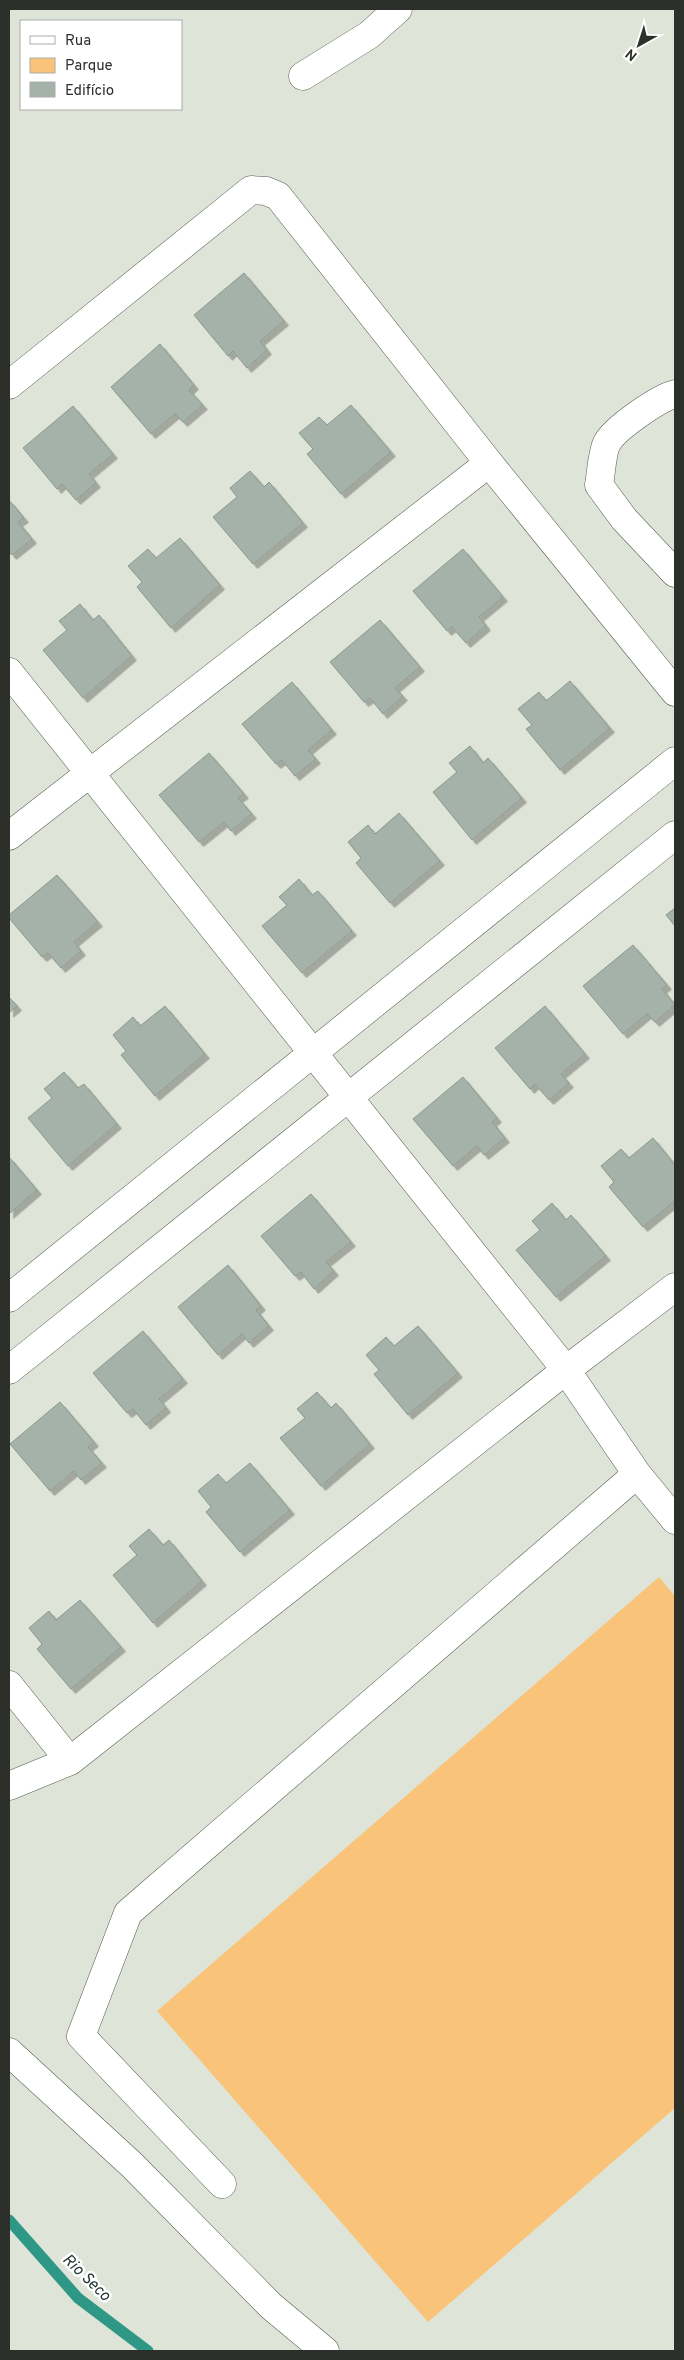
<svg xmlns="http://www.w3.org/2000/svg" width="684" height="2360" font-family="Overpass,sans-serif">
<defs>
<filter id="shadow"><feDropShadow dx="4.5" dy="4.5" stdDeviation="0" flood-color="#0004"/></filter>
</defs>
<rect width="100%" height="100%" fill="#dee4d7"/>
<path fill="#f9c479" d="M 659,1577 L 675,1596 L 675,2108 L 428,2322 L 157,2011 Z"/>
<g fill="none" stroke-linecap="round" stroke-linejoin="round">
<path stroke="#2e9786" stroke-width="11" d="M 9,2220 L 78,2298 L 148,2351"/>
</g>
<path fill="#a5b2a9" stroke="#8c988f" filter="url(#shadow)" d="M 244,273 L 284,321 L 260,341 L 267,350 L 247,368 L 233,351 L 228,356 L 194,315 Z
M 160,344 L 194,385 L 189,390 L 203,405 L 183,422 L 175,414 L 151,434 L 111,387 Z
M 351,405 L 391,452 L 341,494 L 307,454 L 313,449 L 299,433 L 319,417 L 327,425 Z
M 73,406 L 113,454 L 89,474 L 96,483 L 76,500 L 62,484 L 57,489 L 23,448 Z
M 250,471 L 264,487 L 269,482 L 303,523 L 253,564 L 213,517 L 237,497 L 230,488 Z
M 9,500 L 24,518 L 18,522 L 32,539 L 12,555 L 9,552 Z
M 180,538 L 220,585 L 171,628 L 137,587 L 142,582 L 128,566 L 148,549 L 156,558 Z
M 463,549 L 503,597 L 479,617 L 486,626 L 466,643 L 452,627 L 447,631 L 413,591 Z
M 80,604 L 93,620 L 99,615 L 132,656 L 83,698 L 43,650 L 67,630 L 59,621 Z
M 380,620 L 420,667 L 395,688 L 403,696 L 383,714 L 370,698 L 364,702 L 330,662 Z
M 570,681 L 610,728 L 560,770 L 526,729 L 532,725 L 518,709 L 539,692 L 546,701 Z
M 292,682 L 332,730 L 308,750 L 316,759 L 295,776 L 282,760 L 276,764 L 242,724 Z
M 470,746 L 483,763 L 488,758 L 522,798 L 472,840 L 433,792 L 457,772 L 449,763 Z
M 209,753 L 244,794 L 238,798 L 252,814 L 231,831 L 224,822 L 199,842 L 159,795 Z
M 399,813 L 440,861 L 390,903 L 356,863 L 361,858 L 348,842 L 368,825 L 375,834 Z
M 57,875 L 98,922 L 74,942 L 81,951 L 61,968 L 48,953 L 42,957 L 9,918 L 9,915 Z
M 299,879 L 312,895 L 318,891 L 352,931 L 302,973 L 262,926 L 287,905 L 279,897 Z
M 675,908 L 675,926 L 666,915 Z
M 633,945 L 667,985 L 662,989 L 675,1005 L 655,1022 L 647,1014 L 623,1034 L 583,986 Z
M 9,997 L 17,1006 L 9,1013 Z
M 165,1006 L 205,1054 L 155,1096 L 121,1055 L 126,1051 L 113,1035 L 133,1017 L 140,1026 Z
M 545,1006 L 585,1054 L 561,1074 L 569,1083 L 549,1100 L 535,1084 L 530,1089 L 495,1048 Z
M 64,1072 L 78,1088 L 84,1084 L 117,1124 L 68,1166 L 28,1118 L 52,1098 L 44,1089 Z
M 463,1077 L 497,1118 L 492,1122 L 505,1138 L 484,1155 L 477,1146 L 453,1166 L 413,1119 Z
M 653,1138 L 675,1165 L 675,1201 L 643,1227 L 609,1187 L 614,1182 L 601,1166 L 621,1149 L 629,1158 Z
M 9,1157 L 37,1190 L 9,1214 Z
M 311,1194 L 351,1242 L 326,1262 L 334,1271 L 314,1289 L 301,1272 L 295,1276 L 261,1236 Z
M 552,1203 L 566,1220 L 571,1215 L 606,1256 L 556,1297 L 516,1250 L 540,1230 L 532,1221 Z
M 228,1265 L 261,1306 L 256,1310 L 269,1326 L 249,1343 L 242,1334 L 218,1355 L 178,1307 Z
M 418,1326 L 458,1373 L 408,1415 L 374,1374 L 379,1370 L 366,1355 L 386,1337 L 394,1346 Z
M 143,1331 L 183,1379 L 159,1399 L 166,1408 L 146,1425 L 133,1409 L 127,1413 L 93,1373 Z
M 317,1392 L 331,1408 L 336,1403 L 370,1444 L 321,1486 L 280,1438 L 305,1418 L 297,1409 Z
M 60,1402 L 94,1442 L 88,1447 L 102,1463 L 81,1480 L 74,1471 L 50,1491 L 10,1444 Z
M 250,1463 L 290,1510 L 240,1552 L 206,1512 L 211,1507 L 198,1491 L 218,1474 L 226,1483 Z
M 149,1529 L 163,1545 L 169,1540 L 202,1581 L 153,1623 L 113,1575 L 137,1555 L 129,1546 Z
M 80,1600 L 121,1647 L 71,1689 L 37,1649 L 42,1644 L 29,1628 L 49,1611 L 56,1620 Z"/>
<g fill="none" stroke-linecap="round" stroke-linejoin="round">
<g stroke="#565b4f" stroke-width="29">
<path id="minor" d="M 303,76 L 369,35 L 398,9
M 9,385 L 251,190 L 266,191 L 278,196 L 489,463 L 675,692
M 675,394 C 659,398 615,428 607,443 C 602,452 601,475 599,485 L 624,519 L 675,573
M 9,672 L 566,1370 L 637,1474 L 675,1520
M 9,836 L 489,463
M 9,1298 L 675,761
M 9,1370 L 675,835
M 9,1685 L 70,1761
M 9,1786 L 70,1761 L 566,1370 L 675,1287
M 9,2052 L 132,2165 L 271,2306 L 325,2351
M 222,2184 L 81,2036 L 128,1913 L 637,1474"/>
</g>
<use href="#minor" stroke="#fff" stroke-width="28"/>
</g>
<g text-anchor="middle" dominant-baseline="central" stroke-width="5" stroke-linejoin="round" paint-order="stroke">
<g font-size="16" font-style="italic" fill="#1b322d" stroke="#fff">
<text transform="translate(86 2278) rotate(44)">Rio Seco</text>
</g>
</g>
<rect width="684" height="2360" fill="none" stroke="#2c2f2a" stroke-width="20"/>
<rect x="20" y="20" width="162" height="90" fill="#ffffff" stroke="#abacaa"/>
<rect x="30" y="36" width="25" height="8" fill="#ffffff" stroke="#abacaa"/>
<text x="65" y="45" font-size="15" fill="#2c2f2a">Rua</text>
<rect x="30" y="58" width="25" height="15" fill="#f9c479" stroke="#abacaa"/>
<text x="65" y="70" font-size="15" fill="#2c2f2a">Parque</text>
<rect x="30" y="82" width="25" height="15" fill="#a5b2a9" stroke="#abacaa"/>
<text x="65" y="95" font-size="15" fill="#2c2f2a">Edifício</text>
<g transform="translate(639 45) rotate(219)" stroke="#ffffff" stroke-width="4" paint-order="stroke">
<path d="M0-4L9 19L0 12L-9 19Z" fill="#2c2f2a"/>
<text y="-8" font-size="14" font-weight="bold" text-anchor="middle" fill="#2c2f2a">N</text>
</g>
</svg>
